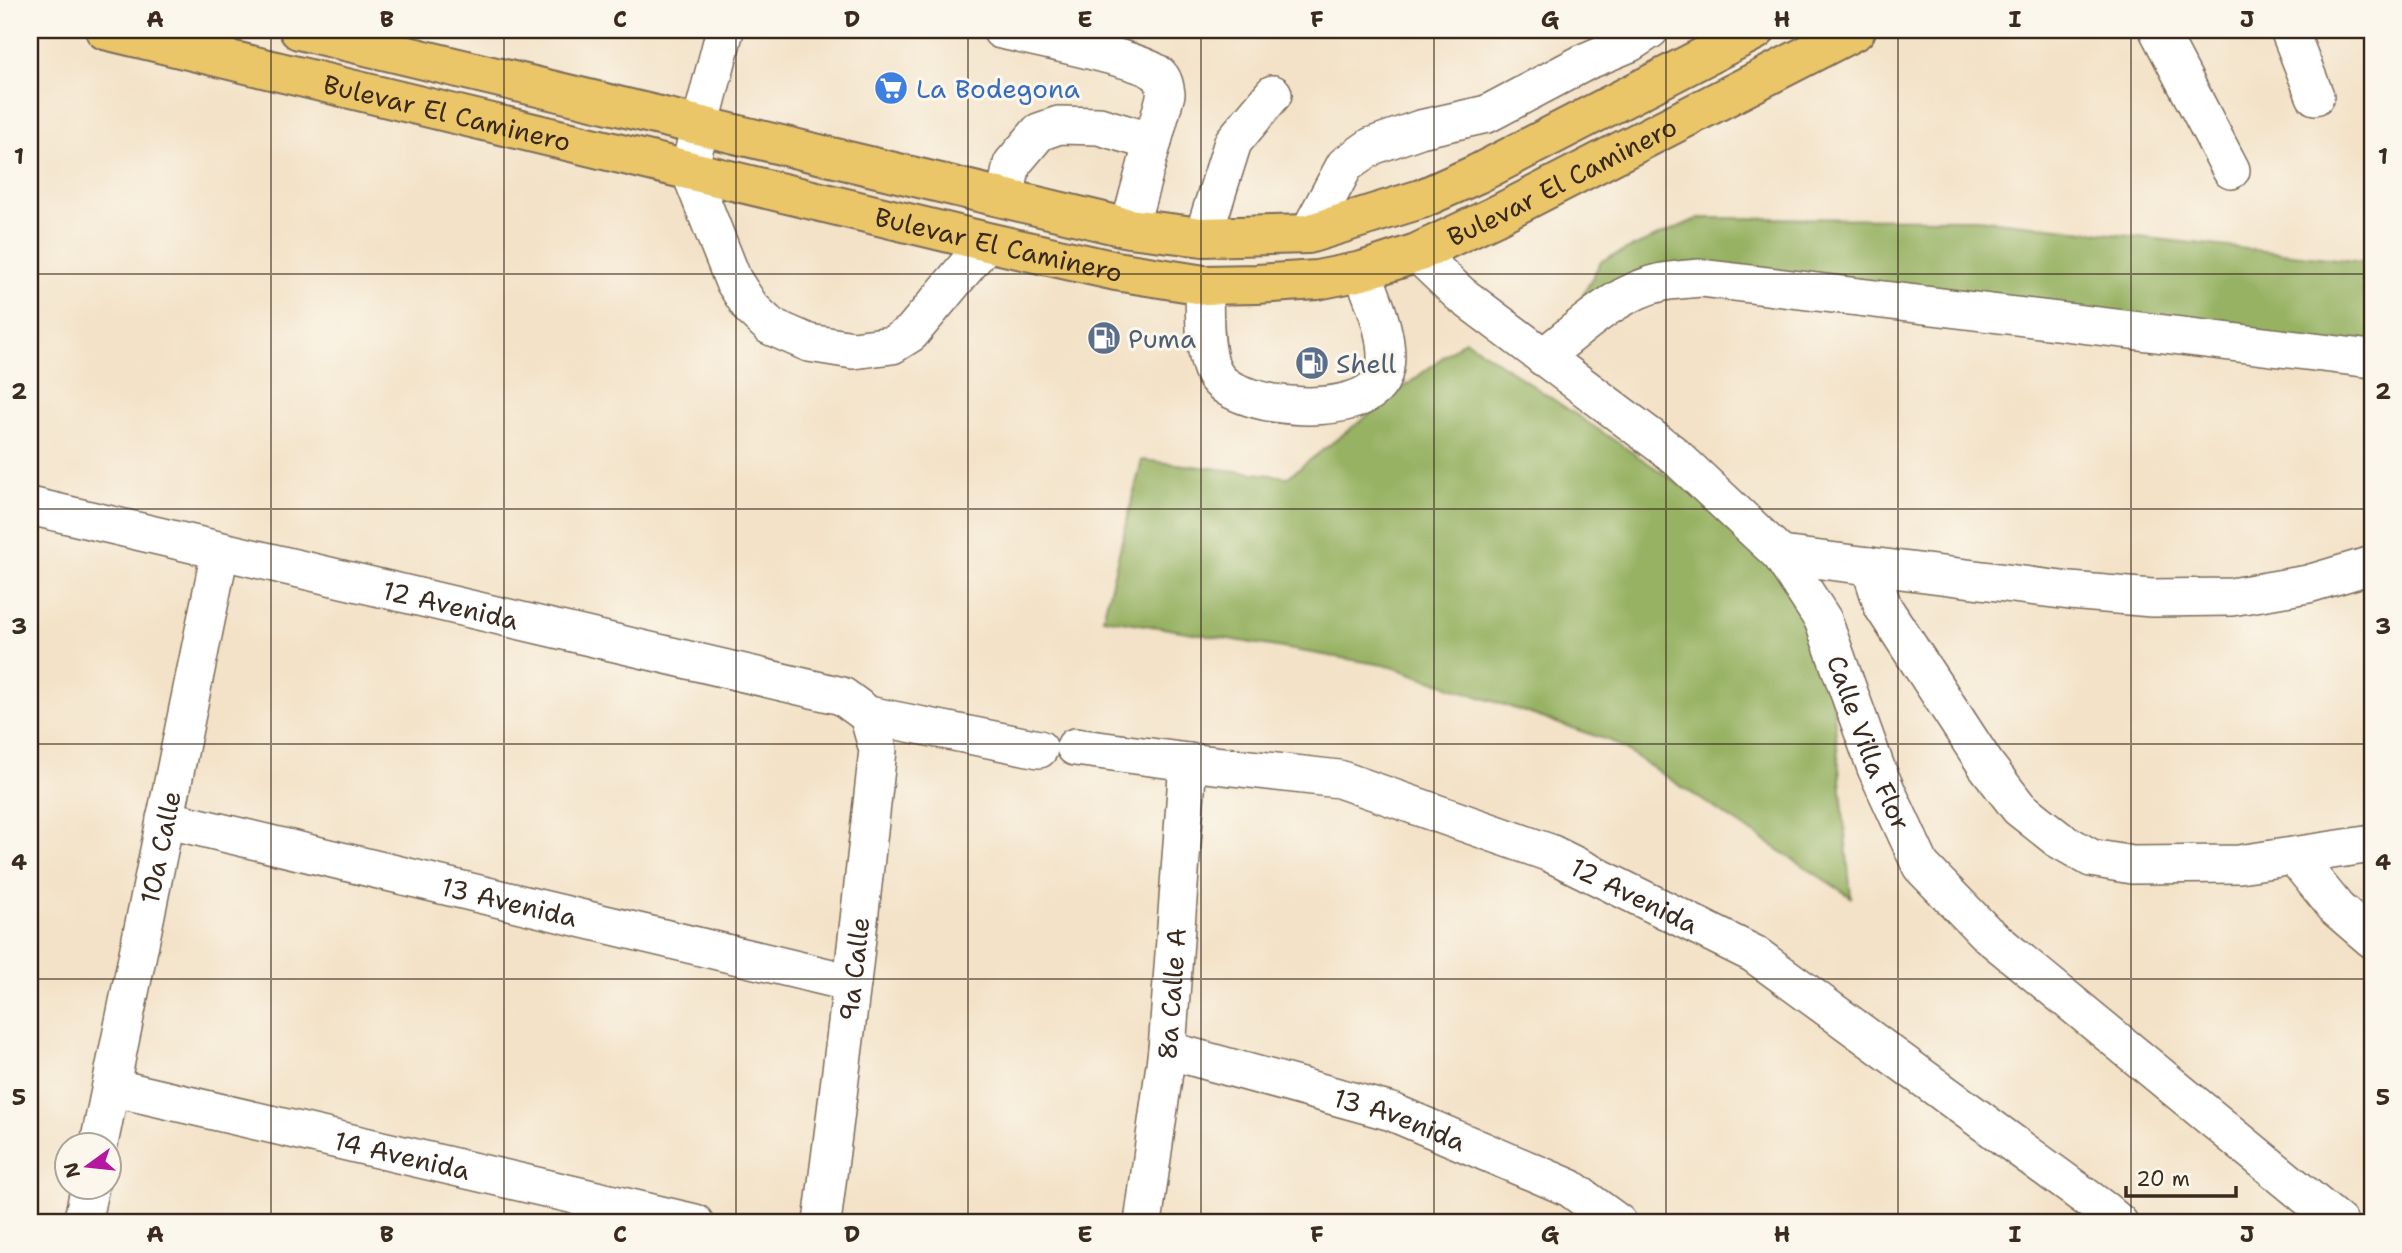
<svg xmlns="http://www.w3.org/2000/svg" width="2402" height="1253" font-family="'Shantell Sans',sans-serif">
<rect width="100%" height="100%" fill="#fbf7ec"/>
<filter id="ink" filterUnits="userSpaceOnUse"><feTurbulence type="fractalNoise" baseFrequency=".0143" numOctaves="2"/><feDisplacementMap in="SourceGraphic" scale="14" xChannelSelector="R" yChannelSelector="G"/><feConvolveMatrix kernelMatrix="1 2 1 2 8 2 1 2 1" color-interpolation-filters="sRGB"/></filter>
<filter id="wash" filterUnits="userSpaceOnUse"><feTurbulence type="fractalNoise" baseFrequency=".00686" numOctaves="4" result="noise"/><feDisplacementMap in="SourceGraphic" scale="28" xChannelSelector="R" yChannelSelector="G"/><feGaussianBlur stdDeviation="1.57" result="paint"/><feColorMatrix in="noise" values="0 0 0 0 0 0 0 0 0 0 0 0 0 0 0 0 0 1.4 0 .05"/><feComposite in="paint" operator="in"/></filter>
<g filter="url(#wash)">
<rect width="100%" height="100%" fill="#f3e2c7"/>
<path fill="#97b264" stroke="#696e41" stroke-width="2" d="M 1699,218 L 1978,219 L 2372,263 L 2372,354 L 1665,290 L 1571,318 L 1601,261 Z
M 1465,340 L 1697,496 L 1790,584 L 1832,692 L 1851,897 L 1613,742 L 1389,666 L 1103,618 L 1142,460 L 1288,477 Z"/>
</g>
<g filter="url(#ink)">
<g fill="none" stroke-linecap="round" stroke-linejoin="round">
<g stroke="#7b6a59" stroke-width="40">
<g id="minor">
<path d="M 725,30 L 689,169 L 733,280 L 751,308 L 770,326 L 809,343 L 853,350 L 892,345 L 911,333 L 987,242"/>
<path d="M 1001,30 C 1028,36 1144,60 1158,74 C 1164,79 1165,87 1166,94 L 1129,228"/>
<path d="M 2158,30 L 2231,170"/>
<path d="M 2289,30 L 2315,96"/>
<path d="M 1005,198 L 1012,164 L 1039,132 L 1059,125 L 1099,126 L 1153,142"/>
<path d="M 1308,234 L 1345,165 L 1372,146 L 1420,129 L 1487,114 L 1587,61 L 1630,43 L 1650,30"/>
<path d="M 1203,237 L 1233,142 L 1273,94"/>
<path id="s1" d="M 1417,253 L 1460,294 L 1673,454 L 1781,555 L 1823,620 L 1876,768 L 1921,866 L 1985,932 L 2339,1223"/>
<path d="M 1204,285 C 1205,310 1202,359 1217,378 C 1241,410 1363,420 1382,378 C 1395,348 1373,299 1362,271"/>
<path d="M 1543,357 C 1579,329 1617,291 1663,282 C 1675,280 1688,279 1701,278 L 2372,359"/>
<path id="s2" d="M 30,506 L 842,696 L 868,715 L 1039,749"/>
<path d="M 1781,555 L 2070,591 L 2152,598 L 2231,597 L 2308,584 L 2372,565"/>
<path d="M 1870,566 L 1883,607 L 1986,765 L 2019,808 L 2058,839 L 2091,858 L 2132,865 L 2239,864 L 2372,844"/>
<path id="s3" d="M 1075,747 L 1188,762 L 1339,779 L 1550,853 L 1754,954 L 2105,1211 L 2119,1223"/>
<path id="s4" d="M 165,819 L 852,983"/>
<path d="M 2294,856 L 2337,909 L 2372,939"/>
<path id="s5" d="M 1167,1050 L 1392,1112 L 1570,1188 L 1618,1223"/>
<path id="s6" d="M 111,1087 L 695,1223"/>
<path id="s7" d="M 99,1144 L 220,552"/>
<path d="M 82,1223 L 90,1186"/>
<path id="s8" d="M 822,1223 L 852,983 L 878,750 L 868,715"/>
<path id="s9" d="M 1143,1223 L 1167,1050 L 1188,762"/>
</g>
</g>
<g stroke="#7b6a59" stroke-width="42">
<g id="major">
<path id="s10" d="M 105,30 L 987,242 L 1116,271 L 1204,285 L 1257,284 L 1317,280 L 1362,271 L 1417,253 L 1495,216 L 1856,30"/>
<path d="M 299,30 L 1129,228 L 1203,237 L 1308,234 L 1421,199 L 1477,174 L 1756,30"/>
</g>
</g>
<use href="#minor" stroke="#fff" stroke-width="37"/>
<use href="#major" stroke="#eac669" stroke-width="38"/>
</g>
</g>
<path fill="none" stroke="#3b2a1e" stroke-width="2" stroke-opacity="0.55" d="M 271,30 L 271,1223M 504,30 L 504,1223M 736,30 L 736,1223M 968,30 L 968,1223M 1201,30 L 1201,1223M 1434,30 L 1434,1223M 1666,30 L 1666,1223M 1898,30 L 1898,1223M 2131,30 L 2131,1223M 30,274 L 2372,274M 30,509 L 2372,509M 30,744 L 2372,744M 30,979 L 2372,979"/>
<defs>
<g id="supermarket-disc" transform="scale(1.75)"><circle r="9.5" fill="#3f7fe0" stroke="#fbf7ec"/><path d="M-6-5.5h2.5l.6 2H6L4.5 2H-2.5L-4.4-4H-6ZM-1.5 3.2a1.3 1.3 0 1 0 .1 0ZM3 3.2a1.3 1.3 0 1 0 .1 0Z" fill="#fff"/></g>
<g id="fuel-disc" transform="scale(1.75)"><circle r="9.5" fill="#5c6f8a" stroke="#fbf7ec"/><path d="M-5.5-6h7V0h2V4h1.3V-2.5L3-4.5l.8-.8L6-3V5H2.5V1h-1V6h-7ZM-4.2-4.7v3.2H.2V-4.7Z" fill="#fff"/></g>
</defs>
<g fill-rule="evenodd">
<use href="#supermarket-disc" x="891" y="88"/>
<use href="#fuel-disc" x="1104" y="338"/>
<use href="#fuel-disc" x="1312" y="363"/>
</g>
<g text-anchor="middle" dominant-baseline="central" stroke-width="6" stroke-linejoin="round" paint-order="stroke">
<g font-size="26" fill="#366cbe" stroke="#fbf7ec" text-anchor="start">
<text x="916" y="88">La Bodegona</text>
</g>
<g font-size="26" fill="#3b2a1e" stroke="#fbf7ec">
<text stroke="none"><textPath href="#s10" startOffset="352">Bulevar El Caminero</textPath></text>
<text stroke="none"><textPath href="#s10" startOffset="1507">Bulevar El Caminero</textPath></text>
<text stroke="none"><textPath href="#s10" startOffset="919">Bulevar El Caminero</textPath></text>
<text stroke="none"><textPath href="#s2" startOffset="432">12 Avenida</textPath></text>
<text stroke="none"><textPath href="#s1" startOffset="682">Calle Villa Flor</textPath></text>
<text stroke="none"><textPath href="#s7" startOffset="303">10a Calle</textPath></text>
<text stroke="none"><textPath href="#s3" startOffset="584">12 Avenida</textPath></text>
<text stroke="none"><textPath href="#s4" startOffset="354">13 Avenida</textPath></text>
<text stroke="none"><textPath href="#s8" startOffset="256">9a Calle</textPath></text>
<text stroke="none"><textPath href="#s9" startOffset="231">8a Calle A</textPath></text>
<text stroke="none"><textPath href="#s5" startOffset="243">13 Avenida</textPath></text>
<text stroke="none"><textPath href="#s6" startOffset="299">14 Avenida</textPath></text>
</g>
<g font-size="26" fill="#4e5e75" stroke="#fbf7ec" text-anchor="start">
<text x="1128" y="338">Puma</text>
<text x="1336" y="363">Shell</text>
</g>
</g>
<rect width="2402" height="1253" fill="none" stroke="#fbf7ec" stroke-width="77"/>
<g transform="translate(88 1166) rotate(255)"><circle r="33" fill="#fbf7ec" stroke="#aea59a" stroke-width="2"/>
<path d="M0-5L12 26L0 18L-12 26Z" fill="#b5179e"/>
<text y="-10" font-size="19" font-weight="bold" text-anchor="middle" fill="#3b2a1e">N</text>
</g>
<path d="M2126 1186v10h110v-10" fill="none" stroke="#3b2a1e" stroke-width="3.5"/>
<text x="2136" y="1186" font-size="21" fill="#3b2a1e" stroke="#fbf7ec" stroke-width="5" paint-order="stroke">20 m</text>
<rect x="38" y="38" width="2326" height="1176" fill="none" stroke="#3b2a1e" stroke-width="2.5"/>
<g font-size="23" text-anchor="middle" font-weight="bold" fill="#3b2a1e">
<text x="155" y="27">A</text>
<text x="387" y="27">B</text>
<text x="620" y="27">C</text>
<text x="852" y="27">D</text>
<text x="1085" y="27">E</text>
<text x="1317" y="27">F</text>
<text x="1550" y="27">G</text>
<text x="1782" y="27">H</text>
<text x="2015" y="27">I</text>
<text x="2247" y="27">J</text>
<text x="19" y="164">1</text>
<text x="2383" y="164">1</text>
<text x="19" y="399">2</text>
<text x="2383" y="399">2</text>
<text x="19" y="634">3</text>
<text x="2383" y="634">3</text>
<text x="19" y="870">4</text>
<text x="2383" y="870">4</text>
<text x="19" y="1105">5</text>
<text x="2383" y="1105">5</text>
<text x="155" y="1242">A</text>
<text x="387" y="1242">B</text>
<text x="620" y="1242">C</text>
<text x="852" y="1242">D</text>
<text x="1085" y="1242">E</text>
<text x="1317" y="1242">F</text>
<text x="1550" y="1242">G</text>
<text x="1782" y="1242">H</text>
<text x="2015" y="1242">I</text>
<text x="2247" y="1242">J</text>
</g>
</svg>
